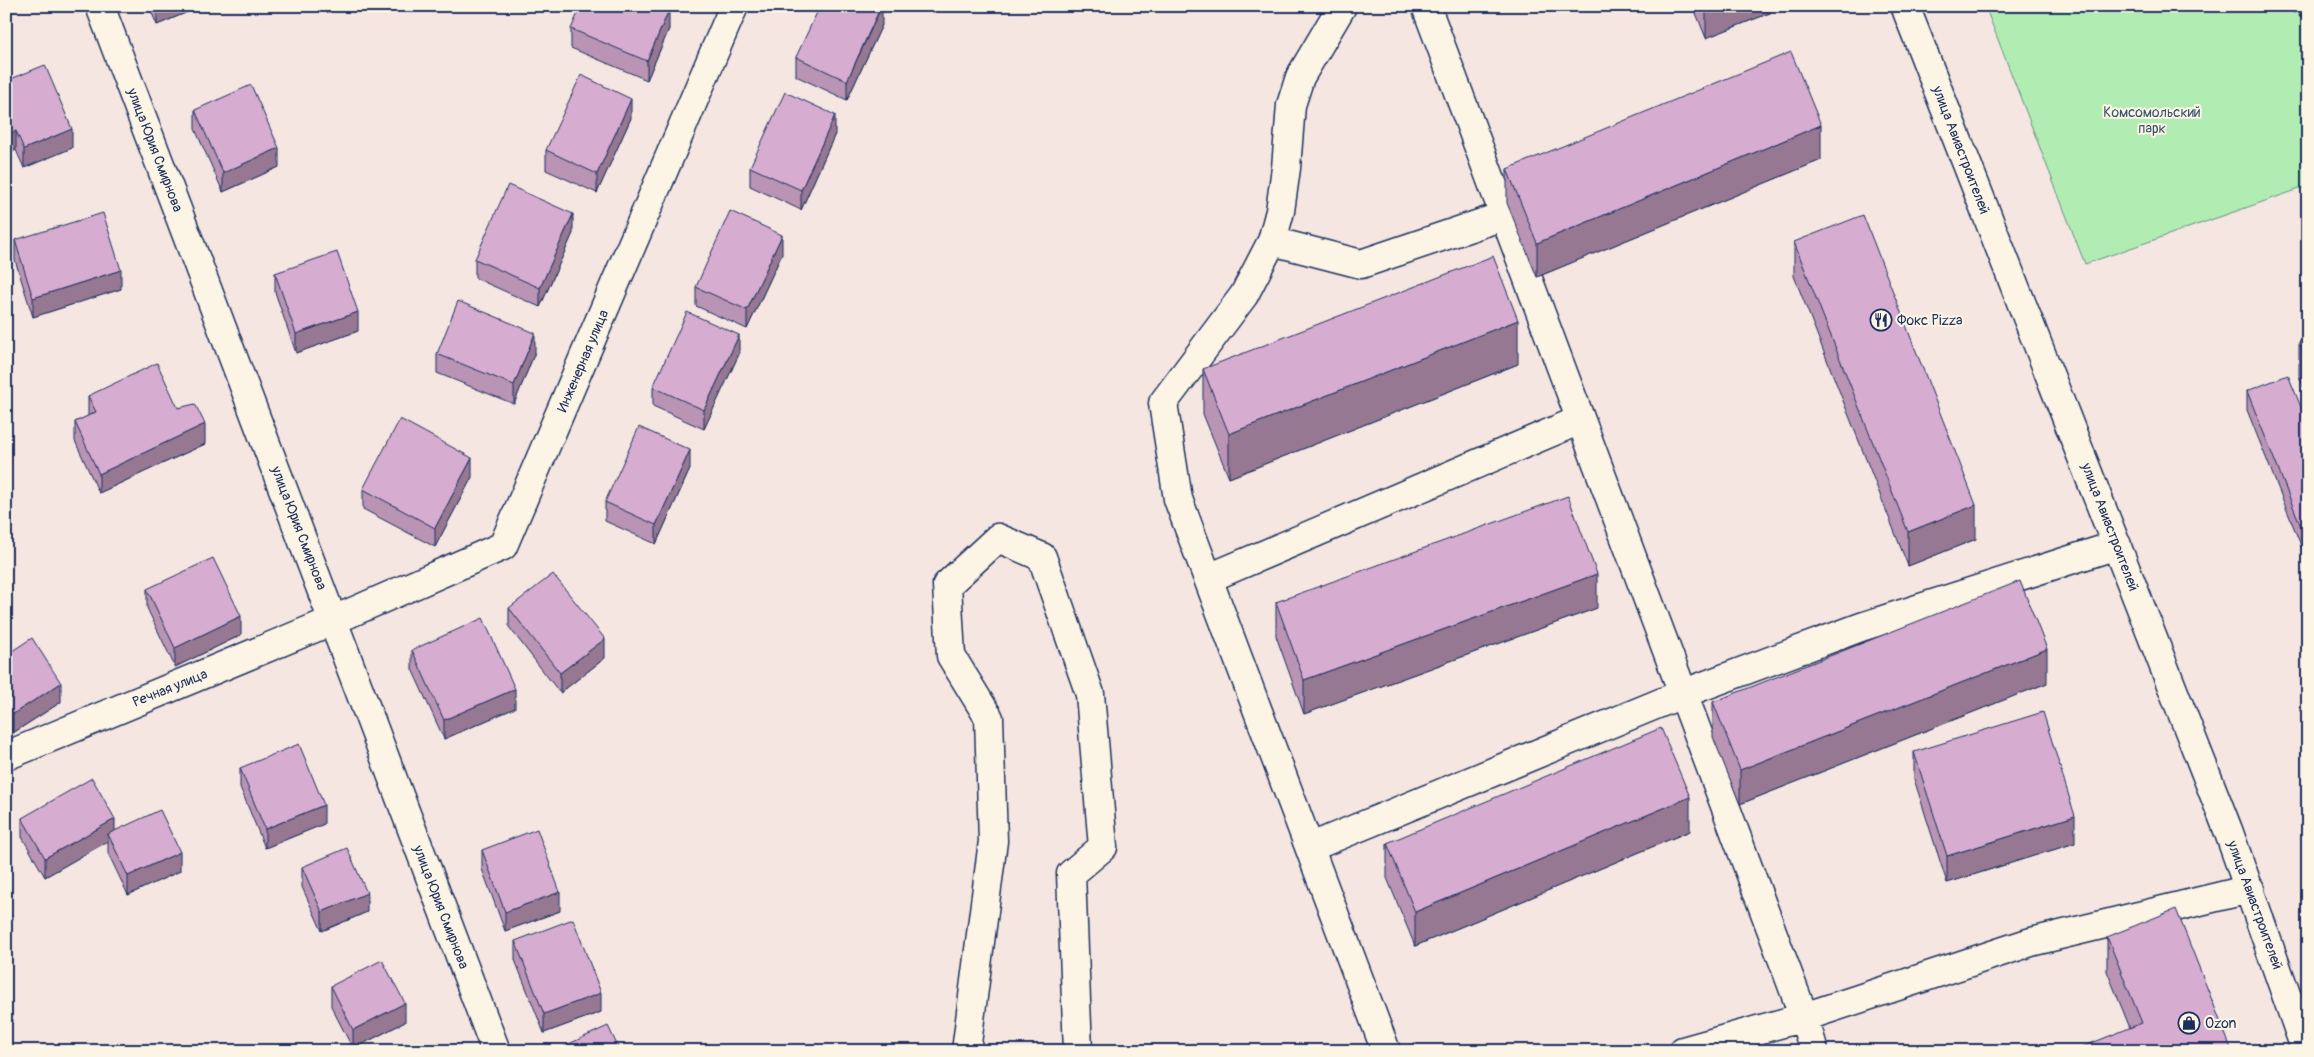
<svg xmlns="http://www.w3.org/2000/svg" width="2314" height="1057" font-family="Pangolin,sans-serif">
<rect width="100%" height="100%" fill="#f5e6e1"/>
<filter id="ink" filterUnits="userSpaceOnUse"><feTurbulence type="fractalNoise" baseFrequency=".02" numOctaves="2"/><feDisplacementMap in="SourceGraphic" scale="10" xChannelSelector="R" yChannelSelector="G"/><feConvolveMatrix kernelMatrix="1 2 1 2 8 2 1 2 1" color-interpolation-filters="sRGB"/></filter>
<g filter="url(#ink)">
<path fill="#b1edb3" stroke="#668e88" d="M 1985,6 L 2308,6 L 2308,186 L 2085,264 Z"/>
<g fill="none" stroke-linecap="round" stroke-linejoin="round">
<g stroke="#1b2f5e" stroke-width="31">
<path id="minor" d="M 100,6 L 496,1051
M 1342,6 L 1300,77 L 1291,105 L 1286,168 L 1280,211 L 1272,241 L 1244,295 L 1163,403 L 1178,499 L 1386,1051
M 1426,6 L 1804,1017 L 1814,1051
M 1905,6 L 2228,830 L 2306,1051
M 1272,241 L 1361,264 L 1503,216
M 1209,578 L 1580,420
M 6,756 L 334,620 L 503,546 L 734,6
M 1311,847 L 1682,694 L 1861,627 L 2117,545
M 966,1051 L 993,841 L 989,718 L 951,656 L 947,585 L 998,538 L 1042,557 L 1090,694 L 1103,847 L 1071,874 L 1078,1051
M 1683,1051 L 1804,1017 L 2031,942 L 2250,889"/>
</g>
<path stroke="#1b2f5e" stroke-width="3" stroke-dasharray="5 4" stroke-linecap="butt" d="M 2283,6 L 2308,19"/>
<use href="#minor" stroke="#fcf5e5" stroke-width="28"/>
</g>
<path fill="#b994b4" stroke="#1b2f5e" d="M 149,6 L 202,6 L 157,25 Z
M 1693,6 L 1770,6 L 1770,13 L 1706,38 Z
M 882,25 L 847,100 L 796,76 L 796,57 Z
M 571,29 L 669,29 L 647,80 L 571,48 Z
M 6,81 L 72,148 L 24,168 L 16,150 L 6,154 Z
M 195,110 L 279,167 L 223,192 L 195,129 Z
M 631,118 L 597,193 L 546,170 L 546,150 Z
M 835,134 L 801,210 L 750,186 L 750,167 Z
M 1821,160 L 1537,277 L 1507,203 L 1507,169 Z
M 573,233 L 540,307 L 475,278 L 475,259 Z
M 15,240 L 121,289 L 33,317 L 15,260 Z
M 1794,242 L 1976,539 L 1908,566 L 1794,276 Z
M 782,254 L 747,329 L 696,306 L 696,287 Z
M 275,273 L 358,331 L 296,353 L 275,292 Z
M 2308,339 L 2308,399 L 2299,376 L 2299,342 Z
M 535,352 L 514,404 L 437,373 L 437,354 Z
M 739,354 L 704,429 L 653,406 L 653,387 Z
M 1518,364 L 1229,478 L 1203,414 L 1203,369 Z
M 2247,391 L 2308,424 L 2304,553 L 2247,410 Z
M 88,396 L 178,408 L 205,444 L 99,493 L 75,441 L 75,422 L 88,416 Z
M 690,469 L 656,544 L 605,521 L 605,502 Z
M 472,477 L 435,547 L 363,509 L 363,489 Z
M 147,589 L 241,635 L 175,667 L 147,608 Z
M 1276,602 L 1597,608 L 1304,714 L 1276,636 Z
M 509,608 L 605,658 L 560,693 L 509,627 Z
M 412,650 L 515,708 L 444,739 L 412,669 Z
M 6,655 L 61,702 L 13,733 L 6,723 Z
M 2047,683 L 1740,804 L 1713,737 L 1713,702 Z
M 1914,752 L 2075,843 L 1947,883 L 1914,779 Z
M 240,768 L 324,824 L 265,848 L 240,787 Z
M 22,818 L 115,831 L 180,871 L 128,895 L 108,853 L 108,841 L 45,877 L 22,837 Z
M 1690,831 L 1415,946 L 1387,878 L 1387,843 Z
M 482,850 L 560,911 L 505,931 L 482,869 Z
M 302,867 L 367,912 L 322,931 L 302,887 Z
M 2107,937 L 2232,1051 L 2130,1028 L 2107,971 Z
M 515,941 L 601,1012 L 544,1033 L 515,960 Z
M 331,986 L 405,1022 L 353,1049 L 331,1006 Z"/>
<path fill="#967892" stroke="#1b2f5e" d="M 157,6 L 202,6 L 157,25 Z
M 882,6 L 882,25 L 847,100 L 847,81 Z
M 1706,6 L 1770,6 L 1770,13 L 1706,38 Z
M 669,10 L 669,29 L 647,80 L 647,61 Z
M 631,99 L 631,118 L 597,193 L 597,174 Z
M 835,115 L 835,134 L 801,210 L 801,190 Z
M 1821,125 L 1821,160 L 1537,277 L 1537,243 Z
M 72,129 L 72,148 L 24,168 L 24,149 Z
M 16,131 L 16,150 L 6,154 L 6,135 Z
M 279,148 L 279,167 L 223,192 L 223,173 Z
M 573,214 L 573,233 L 540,307 L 540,288 Z
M 782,235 L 782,254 L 747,329 L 747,310 Z
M 121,270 L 121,289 L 33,317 L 33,298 Z
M 358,312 L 358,331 L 296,353 L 296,334 Z
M 1518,320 L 1518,364 L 1229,478 L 1229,434 Z
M 535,333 L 535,352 L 514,404 L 514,385 Z
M 739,335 L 739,354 L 704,429 L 704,410 Z
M 205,424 L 205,444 L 99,493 L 99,474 Z
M 690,450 L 690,469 L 656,544 L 656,525 Z
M 472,458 L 472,477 L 435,547 L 435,528 Z
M 1976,505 L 1976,539 L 1908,566 L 1908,532 Z
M 2308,533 L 2308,552 L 2304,553 L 2304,534 Z
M 1597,574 L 1597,608 L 1304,714 L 1304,680 Z
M 241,616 L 241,635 L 175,667 L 175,648 Z
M 605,639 L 605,658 L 560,693 L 560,673 Z
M 2047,649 L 2047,683 L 1740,804 L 1740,770 Z
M 61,683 L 61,702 L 13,733 L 13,714 Z
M 515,689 L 515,708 L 444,739 L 444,720 Z
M 1690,797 L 1690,831 L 1415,946 L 1415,912 Z
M 324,805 L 324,824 L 265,848 L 265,829 Z
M 2075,816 L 2075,843 L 1947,883 L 1947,856 Z
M 115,819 L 115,838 L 108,834 L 108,841 L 45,877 L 45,858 Z
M 180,852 L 180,871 L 128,895 L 128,876 Z
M 560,892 L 560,911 L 505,931 L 505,912 Z
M 367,893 L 367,912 L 322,931 L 322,912 Z
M 601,993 L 601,1012 L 544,1033 L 544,1014 Z
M 405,1003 L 405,1022 L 353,1049 L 353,1030 Z"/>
<path fill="#d7acd1" stroke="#1b2f5e" d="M 581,6 L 661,6 L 669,10 L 647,61 L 571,29 Z
M 820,6 L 881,6 L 847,81 L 796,57 Z
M 1791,52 L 1821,125 L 1537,243 L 1507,169 Z
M 45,65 L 72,129 L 24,149 L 16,131 L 6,135 L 6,81 Z
M 581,75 L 631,99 L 597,174 L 546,150 Z
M 251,85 L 279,148 L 223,173 L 195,110 Z
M 785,92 L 835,115 L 801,190 L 750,167 Z
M 508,185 L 573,214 L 540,288 L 475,259 Z
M 730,211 L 782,235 L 747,310 L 696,287 Z
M 103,213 L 121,270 L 33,298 L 15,240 Z
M 1863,215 L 1976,505 L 1908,532 L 1794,242 Z
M 337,252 L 358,312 L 296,334 L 275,273 Z
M 1493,256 L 1518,320 L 1229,434 L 1203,369 Z
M 458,301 L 535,333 L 514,385 L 437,354 Z
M 687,312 L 739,335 L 704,410 L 653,387 Z
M 2308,339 L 2308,365 L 2299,342 Z
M 157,363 L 178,408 L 195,404 L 205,424 L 99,474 L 75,422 L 96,412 L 88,396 Z
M 2288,375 L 2308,424 L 2308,533 L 2304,534 L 2247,391 Z
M 400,419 L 472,458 L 435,528 L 363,489 Z
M 639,427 L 690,450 L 656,525 L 605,502 Z
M 1568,496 L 1597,574 L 1304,680 L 1276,602 Z
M 213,558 L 241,616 L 175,648 L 147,589 Z
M 553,574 L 605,639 L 560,673 L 509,608 Z
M 2020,581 L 2047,649 L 1740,770 L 1713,702 Z
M 483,618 L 515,689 L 444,720 L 412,650 Z
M 32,638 L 61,683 L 13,714 L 6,704 L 6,655 Z
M 2043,712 L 2075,816 L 1947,856 L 1914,752 Z
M 1661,728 L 1690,797 L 1415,912 L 1387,843 Z
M 299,744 L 324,805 L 265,829 L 240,768 Z
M 92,778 L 115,819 L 45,858 L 22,818 Z
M 160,810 L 180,852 L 128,876 L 108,834 Z
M 537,829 L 560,892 L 505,912 L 482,850 Z
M 347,848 L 367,893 L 322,912 L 302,867 Z
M 2176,909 L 2232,1051 L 2072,1051 L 2142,1023 L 2107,937 Z
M 573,919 L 601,993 L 544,1014 L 515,941 Z
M 382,960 L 405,1003 L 353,1030 L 331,986 Z
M 608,1026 L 620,1051 L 561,1051 L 560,1048 Z"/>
</g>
<defs>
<g id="restaurant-ring" transform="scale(1.125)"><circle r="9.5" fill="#fcf5e5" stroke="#1b2f5e" stroke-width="1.5"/><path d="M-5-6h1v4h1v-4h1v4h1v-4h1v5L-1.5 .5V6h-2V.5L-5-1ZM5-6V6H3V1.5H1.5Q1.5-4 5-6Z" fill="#1b2f5e"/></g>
<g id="shop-ring" transform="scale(1.125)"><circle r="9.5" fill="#fcf5e5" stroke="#1b2f5e" stroke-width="1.5"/><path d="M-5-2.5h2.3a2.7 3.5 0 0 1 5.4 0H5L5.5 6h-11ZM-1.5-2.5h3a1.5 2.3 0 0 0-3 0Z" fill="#1b2f5e"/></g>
</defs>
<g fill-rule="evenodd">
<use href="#restaurant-ring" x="1881" y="320"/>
<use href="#shop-ring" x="2189" y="1023"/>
</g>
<g text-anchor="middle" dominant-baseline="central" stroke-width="4" stroke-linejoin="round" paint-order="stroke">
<g font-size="14" fill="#39556f" stroke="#fcf5e5">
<text x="2152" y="112">Комсомольский<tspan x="2152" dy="16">парк</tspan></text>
</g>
<g font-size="14" fill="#1b2f5e" stroke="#fcf5e5">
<text transform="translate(155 150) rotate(69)">улица Юрия Смирнова</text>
<text transform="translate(1961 150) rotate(69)">улица Авиастроителей</text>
<text transform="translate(583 361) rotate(-67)">Инженерная улица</text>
<text transform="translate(2110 527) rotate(69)">улица Авиастроителей</text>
<text transform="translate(299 528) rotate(69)">улица Юрия Смирнова</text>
<text transform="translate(170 688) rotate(-22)">Речная улица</text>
<text transform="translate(2255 905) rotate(70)">улица Авиастроителей</text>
<text transform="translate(441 907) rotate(69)">улица Юрия Смирнова</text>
</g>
<g font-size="14" fill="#1b2f5e" stroke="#fcf5e5" text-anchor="start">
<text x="1897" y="320">Фокс Pizza</text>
<text x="2205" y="1023">Ozon</text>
</g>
</g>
<rect width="2314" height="1057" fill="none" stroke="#fcf5e5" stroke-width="25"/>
<rect x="12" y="12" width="2289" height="1032" fill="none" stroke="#1b2f5e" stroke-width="2" filter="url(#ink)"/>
</svg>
